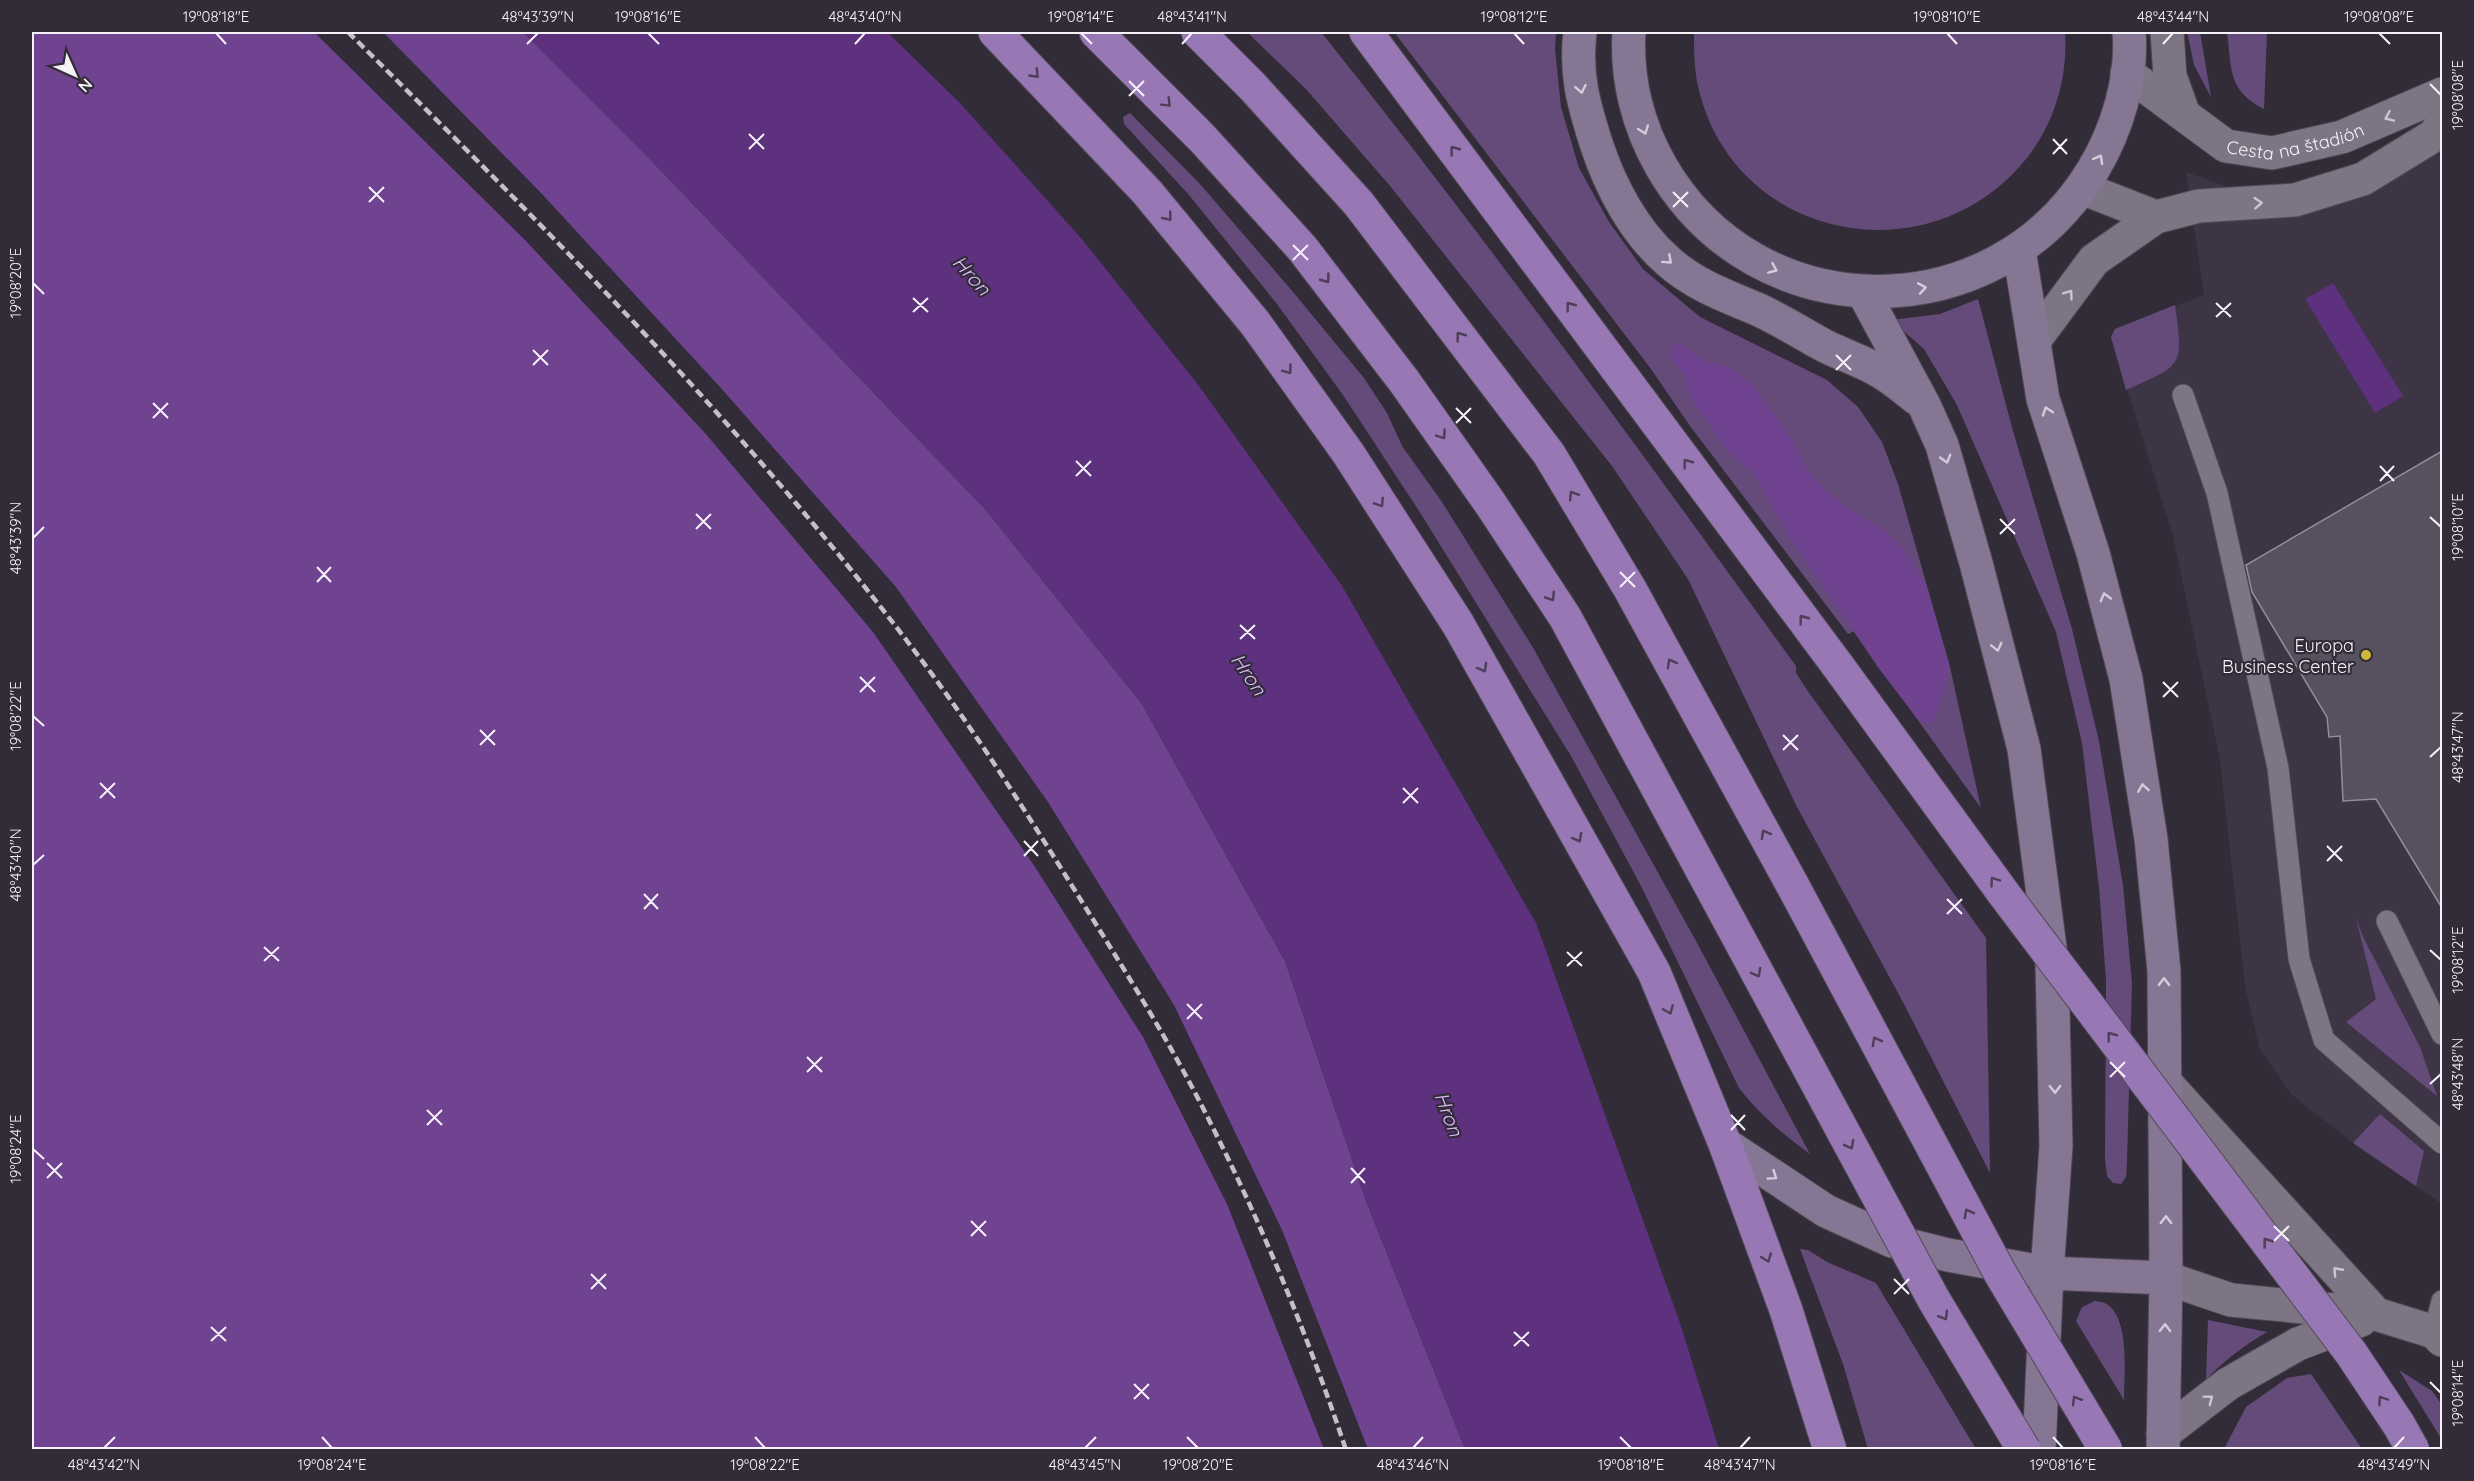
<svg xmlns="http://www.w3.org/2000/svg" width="2474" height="1481" font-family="Quicksand,sans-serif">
<rect width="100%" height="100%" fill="#322c38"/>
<path fill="#3d3446" d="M 2442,152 L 2442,1204 L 2353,1143 L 2291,1094 L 2259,1047 L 2245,985 L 2220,760 L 2173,536 L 2111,337 L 2115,329 L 2204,295 L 2186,172 L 2285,207 L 2397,175 Z"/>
<path fill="#654b7a" d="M 1247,32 L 1321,32 C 1486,238 1641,452 1796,666 L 1796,673 L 1807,690 L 1986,938 L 1990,1173 L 1904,1004 L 1796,805 L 1688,579 L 1612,466 L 1391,187 L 1305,88 Z
M 1394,32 L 1556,32 L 1555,49 L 1561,107 L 1579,168 L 1609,222 L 1643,269 L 1700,317 L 1827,380 L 1858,407 L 1882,442 L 1898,484 L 1950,667 L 1981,808 L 1854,631 L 1848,634 L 1690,426 L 1651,369 Z
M 1694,32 L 2065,32 C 2068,77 2055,123 2026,159 C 1928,280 1732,240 1698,86 C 1694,68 1694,50 1694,32 Z
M 2187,32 L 2200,32 L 2211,97 L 2194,65 Z
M 2227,32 L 2267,32 L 2264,109 C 2227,90 2232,69 2227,32 Z
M 1130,113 L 1200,184 L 1293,292 L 1364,378 L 1387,413 L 1402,446 L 1442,502 L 1532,646 L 1696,941 L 1810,1154 C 1783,1134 1760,1115 1739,1088 L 1640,884 L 1571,756 L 1421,514 L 1343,395 L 1277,304 L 1189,195 L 1124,124 L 1123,117 Z
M 1978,299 L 2013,431 L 2072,629 L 2099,741 L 2123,885 L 2132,983 L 2127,1161 L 2126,1177 L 2121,1184 L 2113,1183 L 2107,1176 L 2105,1159 L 2106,980 L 2099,887 L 2082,743 L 2056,632 L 1957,405 L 1924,349 L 1891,320 L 1940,314 Z
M 2175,305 C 2184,368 2182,365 2126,390 L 2111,337 L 2115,329 Z
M 2356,918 L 2364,939 L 2420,1047 L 2437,1096 L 2346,1022 L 2376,999 Z
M 2380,1114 L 2424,1151 L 2416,1186 L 2353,1143 Z
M 1800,1249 L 1808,1250 L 1827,1262 L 1876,1283 L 1976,1449 L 1868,1449 L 1843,1364 Z
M 2095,1301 C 2099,1302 2105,1302 2108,1305 C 2130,1321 2124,1375 2124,1400 L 2076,1321 L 2082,1307 Z
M 2208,1320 L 2267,1332 C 2244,1346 2224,1360 2206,1380 Z
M 2399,1370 L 2432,1391 L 2442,1405 L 2442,1440 Z
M 2311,1374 L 2362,1449 L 2224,1449 L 2246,1407 L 2287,1378 Z"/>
<path fill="#6f4390" d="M 32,32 L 314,32 L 525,240 L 705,433 L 873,632 L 1035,867 L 1143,1037 L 1227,1204 L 1324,1449 L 32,1449 Z
M 383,32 L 523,32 L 645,154 L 985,509 L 1142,704 L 1285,961 L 1366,1201 L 1465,1449 L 1368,1449 L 1282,1230 L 1174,1005 L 1048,802 L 896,587 L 720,387 L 542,194 Z
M 1672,345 L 1683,345 L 1702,360 L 1732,368 L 1755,388 L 1791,438 L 1806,468 L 1825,490 L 1860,516 L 1886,531 L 1905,551 L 1926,584 L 1950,667 L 1938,710 L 1932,722 L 1924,723 L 1916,717 L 1880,670 L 1788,535 L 1754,474 L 1727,451 L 1691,399 L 1684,374 L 1670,357 Z"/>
<path fill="#5d317d" d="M 523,32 L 887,32 L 959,102 L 1081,238 L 1199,386 L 1342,586 L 1536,923 L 1680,1323 L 1719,1449 L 1465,1449 L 1366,1201 L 1285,961 L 1142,704 L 985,509 L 645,154 Z
M 2333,283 L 2403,396 L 2375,413 L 2305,299 Z"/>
<path fill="#57505e" stroke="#948c9b" stroke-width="1.5" d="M 2442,451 L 2442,908 L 2376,799 L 2343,801 L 2340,736 L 2329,737 L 2327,717 L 2252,592 L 2246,565 Z"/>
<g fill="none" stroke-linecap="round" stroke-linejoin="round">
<g stroke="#4f4954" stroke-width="23">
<path id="service" d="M 2183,395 L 2217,493 L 2278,768 L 2299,959 L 2324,1040 L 2442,1143
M 2387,921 L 2442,1034
M 2434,1332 L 2442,1301"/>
</g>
<g stroke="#4f4954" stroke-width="35">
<g id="minor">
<path id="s1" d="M 2127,73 L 2226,146 L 2272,153 L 2342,137 L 2442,94"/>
<path d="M 2082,188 L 2156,217 L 2199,206 L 2295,200 L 2363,179 L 2433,136 L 2442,125"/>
<path d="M 2034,341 L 2094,260 L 2156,217"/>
</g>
</g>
<g stroke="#4f4954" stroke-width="35">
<path id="tertiary" d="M 2167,32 L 2170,76 L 2184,115
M 2165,1082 L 2376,1314
M 2166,1278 L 2231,1300 L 2376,1314 L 2434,1332 L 2442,1340
M 2163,1434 L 2228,1384 L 2298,1344 L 2361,1320"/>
</g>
<g stroke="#4f4954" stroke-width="35">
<path id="secondary" d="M 1580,32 C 1575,74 1583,102 1596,143 C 1610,186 1634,232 1669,262 C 1695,285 1726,296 1757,309 C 1781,320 1803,334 1825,346 C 1843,355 1862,361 1879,371 C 1892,378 1904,389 1916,398
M 1629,32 C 1626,79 1638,126 1661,166 C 1756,332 1995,333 2093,170 C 2117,130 2133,78 2129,32
M 2019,250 L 2043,399 L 2093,553 L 2126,679 L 2151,839 L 2164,971 L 2166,1278 L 2163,1450
M 1863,292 L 1924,405 L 1942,445 L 1976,563 L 2024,749 L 2052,963 L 2056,1146 L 2047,1273 L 2039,1450
M 1725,1144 L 1826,1211 L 1892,1241 L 1948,1255 L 2047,1273 L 2166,1278"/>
</g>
<g stroke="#4f4954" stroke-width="35">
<path id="motorway" d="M 995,32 L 1147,192 L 1255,323 L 1348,453 L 1458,624 L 1654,972 L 1725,1144 L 1786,1310 L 1830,1450
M 1096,32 L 1202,138 L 1302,248 L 1404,381 L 1490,503 L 1565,617 L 1730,922
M 1198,32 L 1253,87 L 1359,204 L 1549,454 L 1630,589 L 1793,886
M 1366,32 L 1838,666"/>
</g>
<use href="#service" stroke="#7d7584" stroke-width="21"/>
<use href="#minor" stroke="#7d7584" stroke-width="33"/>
<use href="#tertiary" stroke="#7d7584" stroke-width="33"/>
<use href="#secondary" stroke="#857693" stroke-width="33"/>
<use href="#motorway" stroke="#9877b5" stroke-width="33"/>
<path stroke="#c4bfc8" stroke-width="4.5" stroke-dasharray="9 4.5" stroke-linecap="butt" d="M 348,32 C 544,226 739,421 907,641 C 968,720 1021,804 1074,889 C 1122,966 1171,1043 1211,1124 C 1264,1229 1309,1339 1346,1450"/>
<g stroke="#4f4954" stroke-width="35" stroke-linecap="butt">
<path id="motorway-bridge" d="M 1838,666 L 2004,894 L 2351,1353 L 2399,1425 L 2413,1450
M 1793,886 L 2000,1273 L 2106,1450
M 1730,922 L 1934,1300 L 2024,1450"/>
</g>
<use href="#motorway-bridge" stroke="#9877b5" stroke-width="33"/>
</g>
<defs><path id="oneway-chevron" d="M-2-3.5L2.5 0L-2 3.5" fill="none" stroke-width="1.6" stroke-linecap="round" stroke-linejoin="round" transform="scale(1.5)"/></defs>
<g stroke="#4c3f57">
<use href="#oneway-chevron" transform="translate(1035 74) rotate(46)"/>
<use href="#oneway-chevron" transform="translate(1167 103) rotate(45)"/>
<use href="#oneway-chevron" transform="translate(1454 150) rotate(-127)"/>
<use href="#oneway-chevron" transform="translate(1168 217) rotate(51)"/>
<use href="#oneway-chevron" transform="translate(1326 279) rotate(53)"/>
<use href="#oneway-chevron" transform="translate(1570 306) rotate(-127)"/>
<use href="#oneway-chevron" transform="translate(1460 336) rotate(-127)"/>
<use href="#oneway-chevron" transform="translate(1288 370) rotate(54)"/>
<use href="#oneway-chevron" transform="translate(1442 435) rotate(55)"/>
<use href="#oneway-chevron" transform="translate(1687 463) rotate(-127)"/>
<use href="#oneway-chevron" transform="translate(1573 495) rotate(-121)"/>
<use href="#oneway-chevron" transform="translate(1380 503) rotate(57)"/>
<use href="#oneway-chevron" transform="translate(1551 597) rotate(57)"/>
<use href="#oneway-chevron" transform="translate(1803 619) rotate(-127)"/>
<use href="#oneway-chevron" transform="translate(1671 663) rotate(-119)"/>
<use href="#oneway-chevron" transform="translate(1483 668) rotate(61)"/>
<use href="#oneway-chevron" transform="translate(1765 834) rotate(-119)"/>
<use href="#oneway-chevron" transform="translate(1578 838) rotate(61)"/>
<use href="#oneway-chevron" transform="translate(1994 881) rotate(-126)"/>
<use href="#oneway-chevron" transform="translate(1757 973) rotate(62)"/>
<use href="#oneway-chevron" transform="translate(1669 1010) rotate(68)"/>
<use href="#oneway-chevron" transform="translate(2111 1036) rotate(-127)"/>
<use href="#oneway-chevron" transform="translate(1876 1041) rotate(-118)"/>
<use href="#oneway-chevron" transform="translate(1850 1145) rotate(62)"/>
<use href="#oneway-chevron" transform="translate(1968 1213) rotate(-118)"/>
<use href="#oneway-chevron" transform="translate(2267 1242) rotate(-127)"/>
<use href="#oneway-chevron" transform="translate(1767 1258) rotate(70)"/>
<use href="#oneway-chevron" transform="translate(1944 1316) rotate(59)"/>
<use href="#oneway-chevron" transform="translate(2076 1400) rotate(-121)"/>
<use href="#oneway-chevron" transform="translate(2382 1400) rotate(-124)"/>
</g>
<g stroke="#d4cddb">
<use href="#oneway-chevron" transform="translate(1581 89) rotate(79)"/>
<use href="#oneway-chevron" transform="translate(1644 130) rotate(70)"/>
<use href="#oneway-chevron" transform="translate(2099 159) rotate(-61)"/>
<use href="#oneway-chevron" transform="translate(1668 260) rotate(42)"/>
<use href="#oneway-chevron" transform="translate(1773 269) rotate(24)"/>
<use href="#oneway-chevron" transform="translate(1922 288) rotate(-10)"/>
<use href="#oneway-chevron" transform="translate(2047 411) rotate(-108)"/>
<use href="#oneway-chevron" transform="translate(1946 459) rotate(74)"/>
<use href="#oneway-chevron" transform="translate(2105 597) rotate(-105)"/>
<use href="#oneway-chevron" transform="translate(1997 647) rotate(76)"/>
<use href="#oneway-chevron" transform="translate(2143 788) rotate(-99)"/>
<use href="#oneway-chevron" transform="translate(2164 982) rotate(-91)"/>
<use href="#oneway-chevron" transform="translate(2055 1089) rotate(89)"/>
<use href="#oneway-chevron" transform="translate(1773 1176) rotate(34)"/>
<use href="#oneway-chevron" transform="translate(2166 1220) rotate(-90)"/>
<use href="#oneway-chevron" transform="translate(2165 1328) rotate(-89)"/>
</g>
<g stroke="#ccc6d1">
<use href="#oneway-chevron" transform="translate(2389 117) rotate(157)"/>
<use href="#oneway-chevron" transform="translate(2258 203) rotate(-4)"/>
<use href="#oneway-chevron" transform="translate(2069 294) rotate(-54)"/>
<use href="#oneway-chevron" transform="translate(2337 1271) rotate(-132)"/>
<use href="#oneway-chevron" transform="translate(2209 1399) rotate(-37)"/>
</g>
<path fill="none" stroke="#f6f2fa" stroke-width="2" d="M 216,33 L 226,44M 648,33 L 659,44M 1081,33 L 1092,44M 1514,33 L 1524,44M 1947,33 L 1957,44M 2379,33 L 2390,44M 527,44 L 538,33M 855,44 L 865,33M 1182,44 L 1192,33M 2163,44 L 2173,33M 1129,81 L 1144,96M 2430,84 L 2441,95M 1129,96 L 1144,81M 749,134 L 764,149M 2053,139 L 2067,154M 749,149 L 764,134M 2053,154 L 2067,139M 369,187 L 384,202M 1673,192 L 1688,207M 369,202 L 384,187M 1673,207 L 1688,192M 1293,245 L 1308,260M 1293,260 L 1308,245M 33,283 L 44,294M 913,298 L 928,312M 2216,303 L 2231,317M 913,312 L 928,298M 2216,317 L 2231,303M 533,350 L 548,365M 1836,355 L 1851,370M 533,365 L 548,350M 1836,370 L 1851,355M 153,403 L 168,418M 1456,408 L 1471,423M 153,418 L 168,403M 1456,423 L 1471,408M 1076,461 L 1091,476M 2380,466 L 2394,481M 1076,476 L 1091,461M 2380,481 L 2394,466M 696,514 L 711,529M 2430,517 L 2441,527M 2000,519 L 2015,534M 696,529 L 711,514M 2000,534 L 2015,519M 33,538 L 44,527M 317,567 L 331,582M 1620,572 L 1635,587M 317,582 L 331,567M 1620,587 L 1635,572M 1240,625 L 1255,639M 1240,639 L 1255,625M 860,677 L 875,692M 2163,682 L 2178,697M 860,692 L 875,677M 2163,697 L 2178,682M 33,716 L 44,726M 480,730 L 495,745M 1783,735 L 1798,750M 480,745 L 495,730M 1783,750 L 1798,735M 2430,757 L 2441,747M 100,783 L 115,798M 1403,788 L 1418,803M 100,798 L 115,783M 1403,803 L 1418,788M 1024,841 L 1038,856M 2327,846 L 2342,861M 1024,856 L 1038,841M 2327,861 L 2342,846M 33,865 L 44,855M 644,894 L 658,909M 1947,899 L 1962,914M 644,909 L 658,894M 1947,914 L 1962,899M 264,947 L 279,961M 2430,950 L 2441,960M 1567,952 L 1582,966M 264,961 L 279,947M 1567,966 L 1582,952M 1187,1004 L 1202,1019M 1187,1019 L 1202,1004M 807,1057 L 822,1072M 2110,1062 L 2125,1077M 807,1072 L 822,1057M 2110,1077 L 2125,1062M 2430,1084 L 2441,1074M 427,1110 L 442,1125M 1731,1115 L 1745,1130M 427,1125 L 442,1110M 1731,1130 L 1745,1115M 33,1149 L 44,1159M 47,1163 L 62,1178M 1351,1168 L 1365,1183M 47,1178 L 62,1163M 1351,1183 L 1365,1168M 971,1221 L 986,1236M 2274,1226 L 2289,1241M 971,1236 L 986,1221M 2274,1241 L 2289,1226M 591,1274 L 606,1289M 1894,1279 L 1909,1294M 591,1289 L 606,1274M 1894,1294 L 1909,1279M 211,1327 L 226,1341M 1514,1332 L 1529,1346M 211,1341 L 226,1327M 1514,1346 L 1529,1332M 2430,1382 L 2441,1393M 1134,1384 L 1149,1399M 1134,1399 L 1149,1384M 322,1437 L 332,1448M 755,1437 L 765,1448M 1187,1437 L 1198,1448M 1620,1437 L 1631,1448M 2053,1437 L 2063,1448M 104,1448 L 115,1437M 1085,1448 L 1096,1437M 1413,1448 L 1423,1437M 1740,1448 L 1750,1437M 2394,1448 L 2404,1437"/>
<circle fill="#cfb837" stroke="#322c38" stroke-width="2" cx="2366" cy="655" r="6"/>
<g text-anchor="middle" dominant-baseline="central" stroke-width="4.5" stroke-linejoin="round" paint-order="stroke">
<g font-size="18" fill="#f6f2fa" stroke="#322c38">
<text stroke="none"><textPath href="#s1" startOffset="194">Cesta na štadión</textPath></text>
</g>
<g font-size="18" fill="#f6f2fa" stroke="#322c38" text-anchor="end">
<text x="2354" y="645">Europa<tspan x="2354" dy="21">Business Center</tspan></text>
</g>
<g font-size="20" font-style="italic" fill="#debcfc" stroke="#322c38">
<text transform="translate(972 275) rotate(48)">Hron</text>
<text transform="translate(1249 674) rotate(56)">Hron</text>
<text transform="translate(1449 1114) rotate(69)">Hron</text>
</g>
</g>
<rect width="2474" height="1481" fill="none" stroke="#322c38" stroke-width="66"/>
<g transform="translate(75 75) rotate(135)" stroke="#322c38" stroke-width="4.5" paint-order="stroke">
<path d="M0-4.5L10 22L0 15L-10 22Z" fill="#f6f2fa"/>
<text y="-9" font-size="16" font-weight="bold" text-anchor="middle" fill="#f6f2fa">N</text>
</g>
<rect x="33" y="33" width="2408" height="1415" fill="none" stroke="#f6f2fa" stroke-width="2"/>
<g font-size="15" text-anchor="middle" fill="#f6f2fa">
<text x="216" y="22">19°08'18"E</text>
<text x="538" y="22">48°43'39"N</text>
<text x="648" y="22">19°08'16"E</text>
<text x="865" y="22">48°43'40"N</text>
<text x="1081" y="22">19°08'14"E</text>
<text x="1192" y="22">48°43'41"N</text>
<text x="1514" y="22">19°08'12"E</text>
<text x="1947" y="22">19°08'10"E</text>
<text x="2173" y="22">48°43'44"N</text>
<text x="2379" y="22">19°08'08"E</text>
<text transform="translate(2458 95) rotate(-90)" y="5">19°08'08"E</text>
<text transform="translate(16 283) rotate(-90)" y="5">19°08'20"E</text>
<text transform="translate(2458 527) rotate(-90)" y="5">19°08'10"E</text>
<text transform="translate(16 538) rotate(-90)" y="5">48°43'39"N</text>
<text transform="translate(16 716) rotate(-90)" y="5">19°08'22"E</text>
<text transform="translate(2458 747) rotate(-90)" y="5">48°43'47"N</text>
<text transform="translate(16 865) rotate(-90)" y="5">48°43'40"N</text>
<text transform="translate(2458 960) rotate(-90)" y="5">19°08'12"E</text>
<text transform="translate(2458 1074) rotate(-90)" y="5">48°43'48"N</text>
<text transform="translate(16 1149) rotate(-90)" y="5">19°08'24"E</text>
<text transform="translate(2458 1393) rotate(-90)" y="5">19°08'14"E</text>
<text x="104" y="1470">48°43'42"N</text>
<text x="332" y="1470">19°08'24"E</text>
<text x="765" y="1470">19°08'22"E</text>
<text x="1085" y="1470">48°43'45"N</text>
<text x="1198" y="1470">19°08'20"E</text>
<text x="1413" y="1470">48°43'46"N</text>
<text x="1631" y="1470">19°08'18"E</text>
<text x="1740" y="1470">48°43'47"N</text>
<text x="2063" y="1470">19°08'16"E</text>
<text x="2394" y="1470">48°43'49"N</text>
</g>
</svg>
